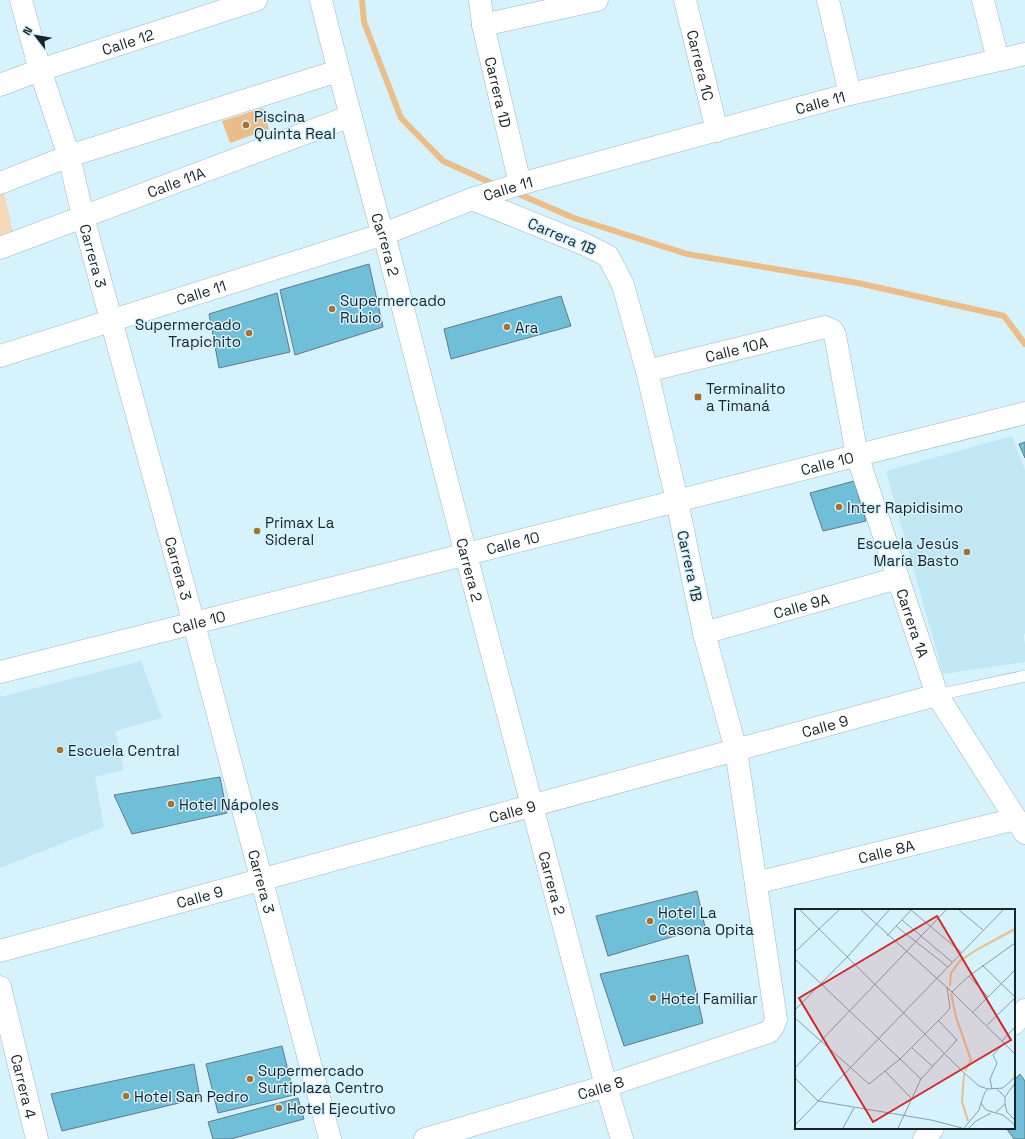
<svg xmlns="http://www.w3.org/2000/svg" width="1025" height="1139" font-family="'Space Grotesk',sans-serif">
<rect width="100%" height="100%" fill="#d6f2fc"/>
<path fill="#c2e7f4" d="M 1012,436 L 1025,470 L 1025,633 L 1023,636 L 1025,643 L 1025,662 L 943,674 L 886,471 Z
M 141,661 L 162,718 L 115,731 L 124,770 L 95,777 L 104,827 L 0,868 L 0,697 Z"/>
<path fill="#f5d8b8" d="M 3,188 L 13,231 L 0,235 L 0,190 Z"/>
<path fill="#ebbd89" d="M 263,108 L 269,129 L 230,143 L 222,121 Z"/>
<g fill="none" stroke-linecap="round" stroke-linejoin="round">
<path stroke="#ebbd89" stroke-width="6" d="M 362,0 L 364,22 L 401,118 L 443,161 L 496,185
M 514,192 L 574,218 L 687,254 L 858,283 L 1004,316 L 1025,344"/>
</g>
<path fill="#70bfd9" stroke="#617a83" d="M 369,264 L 383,327 L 295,355 L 280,290 Z
M 277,293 L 290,352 L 219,368 L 209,314 Z
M 561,296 L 571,326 L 451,359 L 444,329 Z
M 1025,442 L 1025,458 L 1019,444 Z
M 854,481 L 866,521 L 823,531 L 810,493 Z
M 220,777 L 227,813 L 132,834 L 114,795 Z
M 697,891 L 705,927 L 608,956 L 596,916 Z
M 688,955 L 703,1023 L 624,1046 L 600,974 Z
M 282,1046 L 294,1095 L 218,1113 L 206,1064 Z
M 194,1064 L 200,1098 L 62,1131 L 51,1094 Z
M 1020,1074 L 1025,1081 L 1025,1139 L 1014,1139 L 1006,1128 L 1014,1128 L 1014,1080 Z
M 298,1098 L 304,1119 L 231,1139 L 213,1139 L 208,1122 Z"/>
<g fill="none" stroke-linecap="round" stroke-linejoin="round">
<g stroke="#9cb7c1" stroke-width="12">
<path id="service" d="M 937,695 L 1025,676"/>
</g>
<g stroke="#9cb7c1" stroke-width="23">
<g id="minor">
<path id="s1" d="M 480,0 L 483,25 L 520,184"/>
<path id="s2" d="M 685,0 L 717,131"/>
<path d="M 828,0 L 850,94"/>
<path d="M 983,0 L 998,60"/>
<path d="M 483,25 L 597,0"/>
<path id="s3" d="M 0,85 L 40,70 L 256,0"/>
<path d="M 0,183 L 69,156 L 338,71"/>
<path id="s4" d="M 0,248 L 351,116"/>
<path id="s5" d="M 647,371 L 825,327 L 832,330 L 835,335 L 857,455 L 937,695 L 1025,833"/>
<path id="s6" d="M 704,633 L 898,578"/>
<path id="s7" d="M 756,883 L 1016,819"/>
<path id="s8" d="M 0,951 L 937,695"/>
<path id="s9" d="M 425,1139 L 606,1086 L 769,1032 L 773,1027 L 776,1019 L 736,750 L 704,633 L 677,501 L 647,371 L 623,285 L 608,256 L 584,244 L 472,199"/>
</g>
</g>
<g stroke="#9cb7c1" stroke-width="23">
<path id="tertiary" d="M 1014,1024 L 1025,1010
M 924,1139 L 933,1128"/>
</g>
<g stroke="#9cb7c1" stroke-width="23">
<g id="secondary">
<path id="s10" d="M 21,0 L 40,70 L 69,156 L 83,217 L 194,624 L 330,1139"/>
<path id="s11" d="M 321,0 C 339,75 360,150 380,225 L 384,234 L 466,555 L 606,1086 L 622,1139"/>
<path id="s12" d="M 0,356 L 384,234 L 472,199 L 520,184 L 850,94 L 1025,54"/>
</g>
</g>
<g stroke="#9cb7c1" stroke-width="23">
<g id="primary">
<path id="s13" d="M 0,672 L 1025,413"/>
<path id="s14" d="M 0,987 L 37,1139"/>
</g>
</g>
<use href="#service" stroke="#fff" stroke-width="11"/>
<use href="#minor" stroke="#fff" stroke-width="22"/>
<use href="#tertiary" stroke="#fff" stroke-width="22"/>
<use href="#secondary" stroke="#fff" stroke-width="22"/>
<use href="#primary" stroke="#fff" stroke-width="22"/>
</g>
<g fill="#a8712d" stroke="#d6f2fc" stroke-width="1.5">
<circle cx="246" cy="125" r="4"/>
<circle cx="332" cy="309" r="4"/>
<circle cx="507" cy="327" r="4"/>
<circle cx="249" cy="333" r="4"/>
<rect x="694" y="393" width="8" height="8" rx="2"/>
<circle cx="839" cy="507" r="4"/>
<circle cx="257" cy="531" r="4"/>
<circle cx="967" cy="552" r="4"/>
<circle cx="60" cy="750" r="4"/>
<circle cx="171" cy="804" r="4"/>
<circle cx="650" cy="921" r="4"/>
<circle cx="653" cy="998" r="4"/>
<circle cx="250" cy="1079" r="4"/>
<circle cx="126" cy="1096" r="4"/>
<circle cx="279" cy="1108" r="4"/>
</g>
<g text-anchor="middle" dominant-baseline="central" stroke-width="3" stroke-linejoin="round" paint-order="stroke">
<g font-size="15" fill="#192428" stroke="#d6f2fc">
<text stroke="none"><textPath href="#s3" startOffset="135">Calle 12</textPath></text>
<text stroke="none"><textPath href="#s2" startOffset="67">Carrera 1C</textPath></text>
<text stroke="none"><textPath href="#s1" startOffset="94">Carrera 1D</textPath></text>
<text stroke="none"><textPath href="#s12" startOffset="859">Calle 11</textPath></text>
<text stroke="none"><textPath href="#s4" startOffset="188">Calle 11A</textPath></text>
<text stroke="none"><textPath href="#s12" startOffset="535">Calle 11</textPath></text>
<text transform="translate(562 236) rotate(23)">Carrera 1B</text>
<text stroke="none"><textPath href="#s11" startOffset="253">Carrera 2</textPath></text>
<text stroke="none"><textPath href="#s10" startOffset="266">Carrera 3</textPath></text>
<text stroke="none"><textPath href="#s12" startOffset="211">Calle 11</textPath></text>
<text stroke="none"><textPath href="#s5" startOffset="92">Calle 10A</textPath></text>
<text stroke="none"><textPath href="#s13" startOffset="853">Calle 10</textPath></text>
<text stroke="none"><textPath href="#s13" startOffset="529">Calle 10</textPath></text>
<text transform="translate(690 566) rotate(78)">Carrera 1B</text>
<text stroke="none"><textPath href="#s10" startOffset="590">Carrera 3</textPath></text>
<text stroke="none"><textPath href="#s11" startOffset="589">Carrera 2</textPath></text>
<text stroke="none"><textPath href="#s6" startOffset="101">Calle 9A</textPath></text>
<text stroke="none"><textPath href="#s13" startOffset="205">Calle 10</textPath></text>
<text stroke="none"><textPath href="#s5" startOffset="496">Carrera 1A</textPath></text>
<text stroke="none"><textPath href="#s8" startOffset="855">Calle 9</textPath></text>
<text stroke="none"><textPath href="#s8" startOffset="531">Calle 9</textPath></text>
<text stroke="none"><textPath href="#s7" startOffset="134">Calle 8A</textPath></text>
<text stroke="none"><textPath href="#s10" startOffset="914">Carrera 3</textPath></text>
<text stroke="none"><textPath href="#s11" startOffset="913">Carrera 2</textPath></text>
<text stroke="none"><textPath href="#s8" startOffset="207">Calle 9</textPath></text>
<text stroke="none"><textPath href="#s14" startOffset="102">Carrera 4</textPath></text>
<text stroke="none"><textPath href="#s9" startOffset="183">Calle 8</textPath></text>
</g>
<g font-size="15" fill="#192428" stroke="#d6f2fc" text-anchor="start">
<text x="254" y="116">Piscina<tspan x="254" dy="17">Quinta Real</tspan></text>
<text x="340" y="300">Supermercado<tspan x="340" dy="17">Rubio</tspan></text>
<text x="241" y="324" text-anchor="end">Supermercado<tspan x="241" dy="17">Trapichito</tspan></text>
<text x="515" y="327">Ara</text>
<text x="706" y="388">Terminalito<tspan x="706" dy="17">a Timaná</tspan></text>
<text x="847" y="507">Inter Rapidisimo</text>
<text x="265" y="522">Primax La<tspan x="265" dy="17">Sideral</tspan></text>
<text x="959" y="543" text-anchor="end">Escuela Jesús<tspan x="959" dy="17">María Basto</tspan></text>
<text x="68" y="750">Escuela Central</text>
<text x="179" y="804">Hotel Nápoles</text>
<text x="658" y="912">Hotel La<tspan x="658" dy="17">Casona Opita</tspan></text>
<text x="661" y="998">Hotel Familiar</text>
<text x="258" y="1070">Supermercado<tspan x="258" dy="17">Surtiplaza Centro</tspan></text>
<text x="134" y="1096">Hotel San Pedro</text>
<text x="287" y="1108">Hotel Ejecutivo</text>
</g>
</g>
<g transform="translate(795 909)">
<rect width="220" height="220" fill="#d6f2fc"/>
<path fill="none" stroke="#ebbd89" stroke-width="2" d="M 155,77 L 156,64 L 165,52 L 181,41 L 220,20M 156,84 L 161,108 L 176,151 L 170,162M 169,165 L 167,193 L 173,212"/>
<path fill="none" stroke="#8aa0a7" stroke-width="1" d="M 5,1 L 168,163 L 184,177 L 193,180M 66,1 L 157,83 L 220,145M 116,1 L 167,44M 164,1 L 188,21M 107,11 L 157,53M 101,17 L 153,58M 92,27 L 116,1M 0,43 L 44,1M 0,50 L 126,170M 187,56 L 220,88M 174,67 L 193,88M 157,83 L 174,67 L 220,34M 0,101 L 55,45 L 94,1M 178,103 L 220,61M 0,109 L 74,175 L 105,150 L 152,103 L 155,99 L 152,78M 192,116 L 220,89M 207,132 L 220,118M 116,138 L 137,157M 0,159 L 151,1M 90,162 L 116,189M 220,168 L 208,179 L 193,180 L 190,183 L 186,194 L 191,201 L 208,206 L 220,216M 0,169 L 23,192 L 136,211 L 167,219M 197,180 L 195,170 L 202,154 L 198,146 L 209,134M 210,188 L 220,174M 210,195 L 212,203 L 220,211M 200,204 L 210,195 L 210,188 L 202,180M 0,216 L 208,1M 48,219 L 59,199M 103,219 L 126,170 L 162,131 L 144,112M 169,219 L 184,201 L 186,194M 174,219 L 181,212 L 196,204"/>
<path fill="#d62828" fill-opacity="0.15" stroke="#d62828" stroke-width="2" d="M 142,7 L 216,131 L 78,213 L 4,89 Z"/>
<rect width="220" height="220" fill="none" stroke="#192428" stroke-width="2"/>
</g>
<g transform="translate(36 36) rotate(301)" stroke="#d6f2fc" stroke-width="3" paint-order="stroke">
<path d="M0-3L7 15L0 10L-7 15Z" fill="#192428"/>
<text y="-6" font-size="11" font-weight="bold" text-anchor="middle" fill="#192428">N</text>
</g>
</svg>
